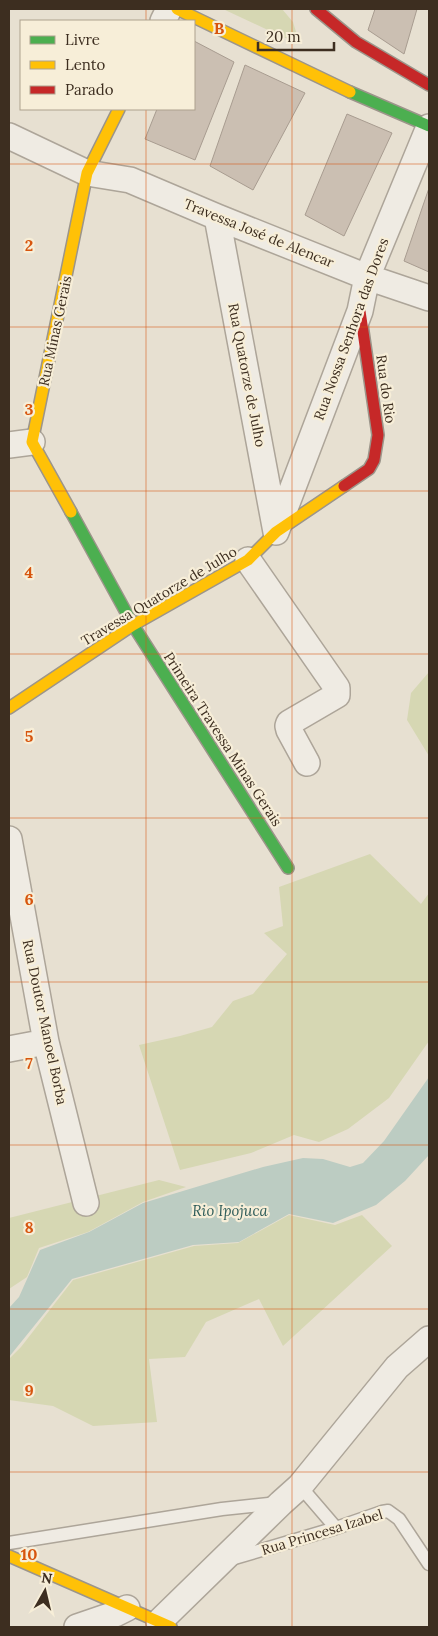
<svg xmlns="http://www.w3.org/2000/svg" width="438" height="1636" font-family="Lora,serif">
<rect width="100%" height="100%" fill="#e7e0d1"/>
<path fill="#d6d7b3" d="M 223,9 L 282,9 L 293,22 L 297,35 L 285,38 Z
M 429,672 L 429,756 L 407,720 L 411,693 Z
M 370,854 L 421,904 L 429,893 L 429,1041 L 389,1098 L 348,1129 L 319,1142 L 294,1135 L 251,1153 L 180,1170 L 139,1045 L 180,1036 L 212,1027 L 233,1001 L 253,994 L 287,954 L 264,933 L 283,926 L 279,887 Z
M 159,1180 L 186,1187 L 143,1202 L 88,1232 L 39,1248 L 27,1277 L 9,1289 L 9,1218 Z
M 289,1215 L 335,1225 L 362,1215 L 392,1246 L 283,1346 L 259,1299 L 206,1322 L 185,1357 L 149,1359 L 157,1422 L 93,1426 L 53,1406 L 9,1400 L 9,1359 L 21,1347 L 73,1280 L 194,1246 L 238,1243 Z"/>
<path fill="#bcccc2" d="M 429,1077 L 429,1155 L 405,1181 L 376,1205 L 333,1223 L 289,1214 L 239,1242 L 193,1245 L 72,1279 L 9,1357 L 9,1308 L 19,1297 L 40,1250 L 89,1232 L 143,1203 L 263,1167 L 303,1158 L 323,1159 L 350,1167 L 363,1163 L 384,1141 Z"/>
<path fill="#cbbfb2" stroke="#a89c90" d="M 375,9 L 417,9 L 404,54 L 368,30 Z
M 194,41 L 234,62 L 195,160 L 145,139 L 157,109 L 194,109 Z
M 245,65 L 305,93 L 253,190 L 210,166 Z
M 347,114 L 392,133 L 344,236 L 305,215 Z
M 429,188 L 429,272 L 404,261 Z"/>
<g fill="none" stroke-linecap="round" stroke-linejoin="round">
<g stroke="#ada599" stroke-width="15">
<path id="lane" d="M 300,1486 L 336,1528
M 9,1543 L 222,1509 L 278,1503
M 231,1559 L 336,1528 L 382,1512 L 388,1511 L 399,1519 L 429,1564"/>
</g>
<g stroke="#ada599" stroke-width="28">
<path id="street" d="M 163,21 L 169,9
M 9,136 L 87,173 L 130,180 L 217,217 L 367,277 L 429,298
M 217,217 L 276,532
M 9,445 L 32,442
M 276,532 L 360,311 L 367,277 L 429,127
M 248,560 L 337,688 L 337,695 L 289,723 L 288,726 L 289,730 L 307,763
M 9,839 L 46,1042 L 86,1203
M 9,1049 L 46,1042
M 159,1622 L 281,1503 L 300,1486 L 397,1367 L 429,1339
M 77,1627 L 115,1614 L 127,1608"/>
</g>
<g stroke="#9c958a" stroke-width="14">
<path id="fast" d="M 350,92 L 429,126
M 71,512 L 133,625 L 288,868"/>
</g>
<g stroke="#9c958a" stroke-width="14">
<path id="slow" d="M 177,9 L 350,92
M 71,512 L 32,442 L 87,173 L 119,109
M 9,708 L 133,625 L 248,560 L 276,532 L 344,486
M 9,1556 L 171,1627"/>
</g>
<g stroke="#9c958a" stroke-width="14">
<path id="jam" d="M 316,9 L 356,42 L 429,85
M 344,486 L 369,469 L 374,460 L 378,435 L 360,311"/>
</g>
<use href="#lane" stroke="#efebe3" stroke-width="12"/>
<use href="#street" stroke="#efebe3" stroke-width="25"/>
<use href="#fast" stroke="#4caf50" stroke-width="11"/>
<use href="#slow" stroke="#ffc107" stroke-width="11"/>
<use href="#jam" stroke="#c62828" stroke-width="11"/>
</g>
<path fill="none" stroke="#d7550e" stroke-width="1" stroke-opacity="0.55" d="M 146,9 L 146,21M 292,9 L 292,1627M 146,109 L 146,1627M 9,164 L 429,164M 9,327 L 429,327M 9,491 L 429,491M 9,654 L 429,654M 9,818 L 429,818M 9,982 L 429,982M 9,1145 L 429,1145M 9,1309 L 429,1309M 9,1472 L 429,1472"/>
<g text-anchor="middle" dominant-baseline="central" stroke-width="4.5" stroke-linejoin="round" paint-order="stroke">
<g font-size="14" fill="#3d2e20" stroke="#f7eed8">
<text transform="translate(259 233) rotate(22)">Travessa José de Alencar</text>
<text transform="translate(351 329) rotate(-70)">Rua Nossa Senhora das Dores</text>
<text transform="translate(55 331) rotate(-78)">Rua Minas Gerais</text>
<text transform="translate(247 375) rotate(79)">Rua Quatorze de Julho</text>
<text transform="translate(386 389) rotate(82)">Rua do Rio</text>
<text transform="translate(159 596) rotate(-31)">Travessa Quatorze de Julho</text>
<text transform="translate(223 739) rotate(57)">Primeira Travessa Minas Gerais</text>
<text transform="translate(45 1022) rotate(78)">Rua Doutor Manoel Borba</text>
<text transform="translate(322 1532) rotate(-17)">Rua Princesa Izabel</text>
</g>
<g font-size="15" font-style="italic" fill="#2f5d5a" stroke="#f7eed8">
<text x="230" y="1210">Rio Ipojuca</text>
</g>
</g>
<g font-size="16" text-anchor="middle" font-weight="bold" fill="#d7550e" stroke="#f7eed8" stroke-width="4.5" stroke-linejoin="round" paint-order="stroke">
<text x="219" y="34">B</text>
<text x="29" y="251">2</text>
<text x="29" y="415">3</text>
<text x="29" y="578">4</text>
<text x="29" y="742">5</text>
<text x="29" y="905">6</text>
<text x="29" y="1069">7</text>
<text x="29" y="1233">8</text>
<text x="29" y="1396">9</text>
<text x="29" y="1560">10</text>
</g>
<rect width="438" height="1636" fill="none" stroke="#3d2e20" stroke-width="20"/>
<rect x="20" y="20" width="175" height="90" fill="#f7eed8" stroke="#ada18e"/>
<rect x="30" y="36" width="25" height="8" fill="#4caf50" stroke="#ada18e"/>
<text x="65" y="45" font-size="15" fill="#3d2e20">Livre</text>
<rect x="30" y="61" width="25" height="8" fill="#ffc107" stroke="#ada18e"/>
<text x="65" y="70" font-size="15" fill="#3d2e20">Lento</text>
<rect x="30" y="86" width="25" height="8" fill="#c62828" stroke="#ada18e"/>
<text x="65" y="95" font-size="15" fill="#3d2e20">Parado</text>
<g transform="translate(45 1591) rotate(8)" stroke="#f7eed8" stroke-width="4" paint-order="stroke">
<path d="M0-4L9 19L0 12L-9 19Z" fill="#3d2e20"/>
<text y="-8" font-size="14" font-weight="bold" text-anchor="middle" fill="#3d2e20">N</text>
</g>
<path d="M258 42v8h76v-8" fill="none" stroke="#3d2e20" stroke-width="2.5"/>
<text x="266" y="42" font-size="15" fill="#3d2e20" stroke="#f7eed8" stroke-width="4" paint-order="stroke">20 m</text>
</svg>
